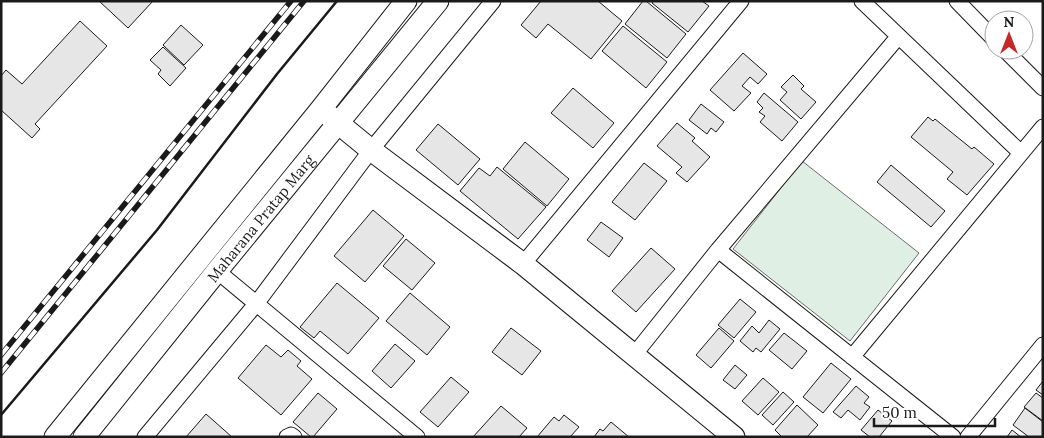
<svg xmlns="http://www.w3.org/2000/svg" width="1044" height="438" font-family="Lora,serif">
<rect width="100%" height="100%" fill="#fff"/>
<path fill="#e0efe3" stroke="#6a6a6a" d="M 802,161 L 919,253 L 850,341 L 733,249 Z"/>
<path fill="#e6e6e6" stroke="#1a1a1a" d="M 99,1 L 153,1 L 128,28 Z
M 541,1 L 598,1 L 622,21 L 591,59 L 548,24 L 536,38 L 521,25 Z
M 643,1 L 646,1 L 686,34 L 667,58 L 625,24 Z
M 653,1 L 702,1 L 709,6 L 688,32 L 652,3 Z
M 80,21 L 107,46 L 35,124 L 40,129 L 32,138 L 1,110 L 1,76 L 6,70 L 22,84 Z
M 181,25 L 203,45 L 184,65 L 163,45 Z
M 623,26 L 667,62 L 646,88 L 602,51 Z
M 163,47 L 186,68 L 170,86 L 158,74 L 161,70 L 150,60 Z
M 743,53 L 767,74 L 758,84 L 750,77 L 742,86 L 751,93 L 734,111 L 710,90 Z
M 793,75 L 804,86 L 801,89 L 816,102 L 801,119 L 780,100 L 787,92 L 781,87 Z
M 573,88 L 614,123 L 593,148 L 551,113 Z
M 764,93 L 798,122 L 782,141 L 760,122 L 765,116 L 759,112 L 763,108 L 757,102 Z
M 701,104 L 724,122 L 716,132 L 711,128 L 707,134 L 689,120 Z
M 928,117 L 933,121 L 935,119 L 972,149 L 974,147 L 994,164 L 967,195 L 947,179 L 953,172 L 911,137 Z
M 677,123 L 695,138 L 692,141 L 710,157 L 687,182 L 676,173 L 682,167 L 657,146 Z
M 438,124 L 480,159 L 458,185 L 416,150 Z
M 525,142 L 569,179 L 547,206 L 503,169 Z
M 644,163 L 667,181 L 635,220 L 612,202 Z
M 891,165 L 945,211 L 931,227 L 877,182 Z
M 497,167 L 546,207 L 518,239 L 460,191 L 479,168 L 490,176 Z
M 373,210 L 404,236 L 365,282 L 334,256 Z
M 601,222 L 623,238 L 609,257 L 587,240 Z
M 406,239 L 435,263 L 412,290 L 383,266 Z
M 651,248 L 675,269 L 636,312 L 612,291 Z
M 337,283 L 379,318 L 348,354 L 320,331 L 314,338 L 300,327 Z
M 410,293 L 450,327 L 427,355 L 386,321 Z
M 740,299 L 756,312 L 734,338 L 718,325 Z
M 769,320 L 780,329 L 761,352 L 756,348 L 753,352 L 740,341 L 752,326 L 759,333 Z
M 511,328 L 541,351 L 522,375 L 492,352 Z
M 719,328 L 734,341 L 711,368 L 696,355 Z
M 784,333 L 807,351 L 792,369 L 769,350 Z
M 395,344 L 415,361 L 391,388 L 372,371 Z
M 266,345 L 281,357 L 288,350 L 301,361 L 297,366 L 312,379 L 281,415 L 238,378 Z
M 831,363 L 851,379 L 823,413 L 803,397 Z
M 735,365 L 747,375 L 735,389 L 723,380 Z
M 451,377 L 469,392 L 438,427 L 420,412 Z
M 763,378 L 779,392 L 758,415 L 742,401 Z
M 1043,381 L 1043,395 L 1036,390 Z
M 856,386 L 869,397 L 864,403 L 870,407 L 860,420 L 848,410 L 841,418 L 833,412 Z
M 783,392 L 794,402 L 773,425 L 762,415 Z
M 318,393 L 337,409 L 313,437 L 311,437 L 293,422 Z
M 1036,393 L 1043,398 L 1043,421 L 1024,407 Z
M 797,405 L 818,425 L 807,437 L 782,437 L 775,430 Z
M 501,406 L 527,428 L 519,437 L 473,437 Z
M 1025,408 L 1043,422 L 1043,437 L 1029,437 L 1013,425 Z
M 878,410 L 892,421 L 879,437 L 870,437 L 861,430 Z
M 206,414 L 232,437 L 186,437 Z
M 564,415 L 579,427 L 570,437 L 537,437 L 554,417 L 559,421 Z
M 611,422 L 629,437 L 594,437 L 600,429 L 603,431 Z
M 1012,430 L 1021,437 L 1007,437 Z"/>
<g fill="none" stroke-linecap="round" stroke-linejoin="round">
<g stroke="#1a1a1a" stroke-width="17">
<path id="street" d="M 862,1 L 1021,153
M 957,1 L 994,39
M 898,37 L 718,250 L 953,437
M 1005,50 L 1043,88
M 523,264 L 741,1
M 217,271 L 417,437
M 634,355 L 718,250
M 852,357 L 1043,127
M 145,437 L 256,304 L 371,150 L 493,1
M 287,437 L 291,435 L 294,437
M 968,437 L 1043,345"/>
</g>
<g stroke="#1a1a1a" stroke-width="23">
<g id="secondary">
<path d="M 327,114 L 371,150 L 523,264 L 734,437"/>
<path d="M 55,437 L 321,109 L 406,1"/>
<path id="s1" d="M 84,437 L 217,271 L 438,1"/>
</g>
</g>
<use href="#street" stroke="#fff" stroke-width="15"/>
<use href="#secondary" stroke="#fff" stroke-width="21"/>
<g stroke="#1a1a1a" stroke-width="5.5">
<path id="rail" d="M 1,355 L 291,1
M 1,373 L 304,1"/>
</g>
<use href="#rail" stroke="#fff" stroke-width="4" stroke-dasharray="11" stroke-linecap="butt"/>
<path stroke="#1a1a1a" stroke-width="2.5" d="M 1,415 L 157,230 L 277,74 L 337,1"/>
</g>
<g text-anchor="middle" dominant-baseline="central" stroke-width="4" stroke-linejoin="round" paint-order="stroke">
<g font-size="15" fill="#1a1a1a" stroke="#fff">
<text stroke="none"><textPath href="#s1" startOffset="281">Maharana Pratap Marg</textPath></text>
</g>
</g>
<rect width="1044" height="438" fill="none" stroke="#1a1a1a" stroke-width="5"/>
<g transform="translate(1009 35)"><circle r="24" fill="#ffffff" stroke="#a3a3a3"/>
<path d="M0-4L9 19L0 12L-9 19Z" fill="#c62828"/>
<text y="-8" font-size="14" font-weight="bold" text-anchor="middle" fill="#1a1a1a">N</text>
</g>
<path d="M874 418v8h121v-8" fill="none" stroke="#1a1a1a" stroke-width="2.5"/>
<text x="882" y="418" font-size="15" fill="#1a1a1a" stroke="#ffffff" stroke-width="4" paint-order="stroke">50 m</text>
</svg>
